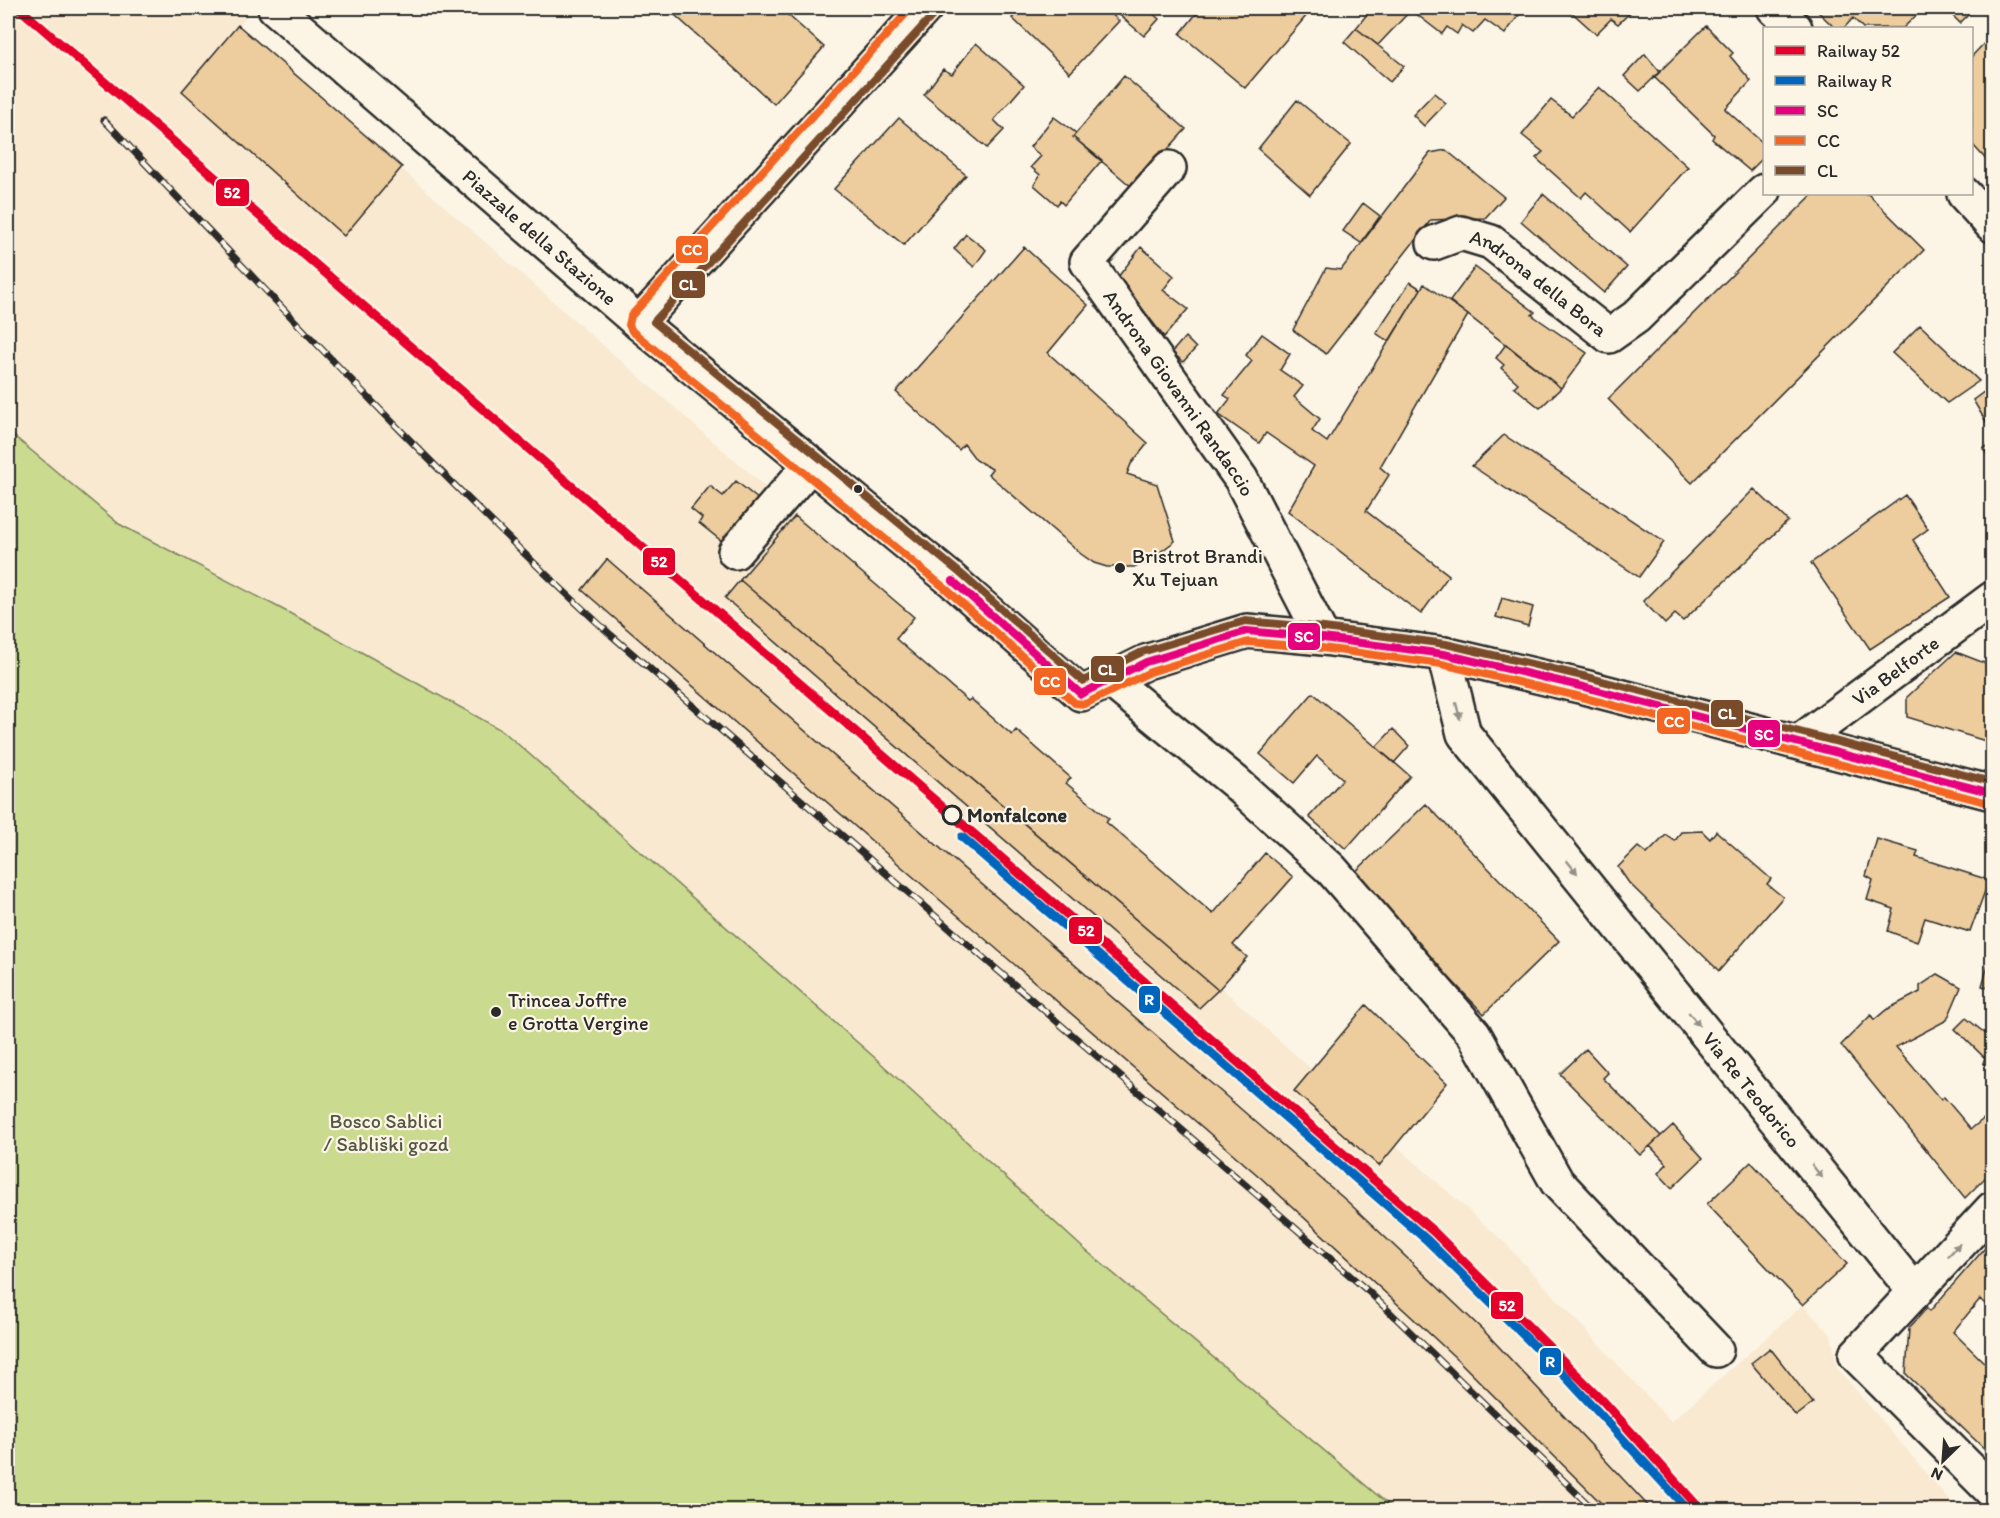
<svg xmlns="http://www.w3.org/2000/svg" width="2000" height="1518" font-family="Itim,sans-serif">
<rect width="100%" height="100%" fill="#fcf5e5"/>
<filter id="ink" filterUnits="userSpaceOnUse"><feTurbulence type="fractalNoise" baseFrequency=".0167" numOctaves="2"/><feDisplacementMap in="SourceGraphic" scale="12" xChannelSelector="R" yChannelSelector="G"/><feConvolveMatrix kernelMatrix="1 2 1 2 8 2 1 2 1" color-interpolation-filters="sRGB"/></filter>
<g filter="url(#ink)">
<path fill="#f8e9d0" d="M 8,8 L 255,8 L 238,26 L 914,617 L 896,639 L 968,701 L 971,699 L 1012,735 L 1016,730 L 1071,778 L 1067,783 L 1109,819 L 1107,823 L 1212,914 L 1265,853 L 1293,877 L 1233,945 L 1247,957 L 1220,987 L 1506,1244 L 1671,1422 L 1803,1305 L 1831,1335 L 1837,1368 L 1958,1510 L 1395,1510 L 1083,1248 L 874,1057 L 318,628 L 119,524 L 8,431 Z"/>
<path fill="#cada8e" stroke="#7a825c" stroke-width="1.5" d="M 8,431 L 119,524 L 318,628 L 503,731 L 874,1057 L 1083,1248 L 1395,1510 L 8,1510 Z"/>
<path fill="#edcc9e" stroke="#2b2b2b" stroke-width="1.5" d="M 667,8 L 780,8 L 824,47 L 774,104 Z
M 1022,8 L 1105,8 L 1119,21 L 1070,73 L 1012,18 Z
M 1120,8 L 1147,8 L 1159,19 L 1144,36 L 1116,12 Z
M 1201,8 L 1313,8 L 1245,88 L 1180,34 Z
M 1372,8 L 1524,8 L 1505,34 L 1485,20 L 1473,33 L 1462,25 L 1457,34 L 1447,27 L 1442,34 L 1411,10 L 1378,45 L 1356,28 Z
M 1567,8 L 1635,8 L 1618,24 L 1611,19 L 1596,34 Z
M 1814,8 L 1924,8 L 1903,28 L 1863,28 L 1853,18 L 1844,28 L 1835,28 Z
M 1945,8 L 1975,8 L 1960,23 Z
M 238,25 L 402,167 L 344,236 L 182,91 Z
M 1706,26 L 1733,53 L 1730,56 L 1751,81 L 1725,109 L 1764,144 L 1764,157 L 1750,171 L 1712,139 L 1714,135 L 1654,77 Z
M 1356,28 L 1404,66 L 1390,82 L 1344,42 Z
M 1992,35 L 1992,166 L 1972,144 L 1972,56 Z
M 976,43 L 1024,85 L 994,120 L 1004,130 L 987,148 L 924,95 L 943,69 L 952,74 Z
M 1645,54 L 1660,72 L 1640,91 L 1624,76 Z
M 1124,76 L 1186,129 L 1133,188 L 1073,137 Z
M 1599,87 L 1688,167 L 1630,232 L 1586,192 L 1581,198 L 1536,158 L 1543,152 L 1522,135 L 1551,100 L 1572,116 Z
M 1434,93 L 1446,103 L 1424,126 L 1413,115 Z
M 1297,100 L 1351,144 L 1310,195 L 1258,149 Z
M 1054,117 L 1076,133 L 1073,137 L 1102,160 L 1064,205 L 1060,201 L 1057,205 L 1034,185 L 1040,175 L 1031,167 L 1041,156 L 1030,147 Z
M 899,118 L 966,175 L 904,245 L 834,189 Z
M 1446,150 L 1504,197 L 1485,218 L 1431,220 L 1326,354 L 1293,330 L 1326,268 L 1341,270 L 1430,153 Z
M 1543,194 L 1627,267 L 1604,293 L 1521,221 Z
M 1813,194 L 1868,194 L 1924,250 L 1692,483 L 1608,399 Z
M 1363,203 L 1380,216 L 1361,243 L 1343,231 Z
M 966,234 L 986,250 L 974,267 L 954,249 Z
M 1024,247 L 1088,305 L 1048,353 L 1148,443 L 1131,464 L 1127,474 L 1157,484 L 1175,541 L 1144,564 L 1134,567 L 1107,567 L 1094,563 L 1081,554 L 988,474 L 992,469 L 976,460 L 964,444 L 959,450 L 896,392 Z
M 1141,247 L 1174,276 L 1163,290 L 1188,309 L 1164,337 L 1118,277 Z
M 1475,267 L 1535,312 L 1532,315 L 1587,353 L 1561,388 L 1450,301 Z
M 1410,282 L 1421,289 L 1389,342 L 1376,333 Z
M 1424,284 L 1468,315 L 1380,467 L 1389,475 L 1366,511 L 1449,575 L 1421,614 L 1288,511 L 1314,466 L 1266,433 L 1259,443 L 1218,414 L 1230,399 L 1224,395 L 1252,361 L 1246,355 L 1262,334 L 1290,354 L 1280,370 L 1303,386 L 1294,397 L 1320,419 L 1312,431 L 1327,442 Z
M 1920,325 L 1979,381 L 1947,403 L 1892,353 Z
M 1185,337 L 1196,348 L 1183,362 L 1172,352 Z
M 1506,344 L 1561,388 L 1540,408 L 1514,387 L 1518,383 L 1501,368 L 1504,365 L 1496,358 Z
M 1992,386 L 1992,432 L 1973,400 Z
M 1504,435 L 1664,542 L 1639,577 L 1472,466 Z
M 1992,443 L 1992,462 L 1983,449 Z
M 736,481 L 759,500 L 724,543 L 699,523 L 702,518 L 691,509 L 710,486 L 723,496 Z
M 1754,489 L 1788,521 L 1683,621 L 1675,614 L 1665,624 L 1643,601 Z
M 1905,495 L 1928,529 L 1913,540 L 1950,597 L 1870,649 L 1811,563 Z
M 795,516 L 914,617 L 896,639 L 968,701 L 971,699 L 1012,735 L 1016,730 L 1071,778 L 1066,783 L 1109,819 L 1106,822 L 1213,914 L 1265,853 L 1293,877 L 1233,945 L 1247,957 L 1218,990 L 740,580 Z
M 607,559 L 1348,1202 L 1485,1332 L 1652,1510 L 1608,1510 L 1457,1359 L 1261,1178 L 582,590 Z
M 740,580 L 858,681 L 1218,990 L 1199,1008 L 725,598 Z
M 1502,598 L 1533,607 L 1528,626 L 1496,617 Z
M 1956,652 L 1992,666 L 1992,743 L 1907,717 L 1907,697 Z
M 1313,693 L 1410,776 L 1346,849 L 1309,817 L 1343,779 L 1317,756 L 1294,783 L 1260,754 Z
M 1393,729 L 1409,746 L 1394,763 L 1376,747 Z
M 1426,804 L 1559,941 L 1484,1014 L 1351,876 Z
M 1702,831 L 1710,839 L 1716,831 L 1771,879 L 1767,884 L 1783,897 L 1719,971 L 1629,883 L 1618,867 L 1638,847 L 1647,854 L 1666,835 L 1675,841 L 1681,832 Z
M 1877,839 L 1918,851 L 1916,857 L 1989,880 L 1970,932 L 1925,918 L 1917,942 L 1888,931 L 1894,909 L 1867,900 L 1873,880 L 1866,876 Z
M 1992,951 L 1992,989 L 1982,986 Z
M 1938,974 L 1961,987 L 1947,1020 L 1896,1047 L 1941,1100 L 1944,1097 L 1971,1129 L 1992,1112 L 1992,1171 L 1965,1198 L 1841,1045 L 1871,1015 L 1874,1020 L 1886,1010 L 1920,992 L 1920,986 Z
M 1366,1005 L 1447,1083 L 1379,1166 L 1294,1091 Z
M 1966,1018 L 1991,1038 L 1985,1058 L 1955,1029 Z
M 1992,1035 L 1992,1067 L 1983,1063 Z
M 1586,1049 L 1608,1073 L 1603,1078 L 1661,1136 L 1640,1155 L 1560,1074 Z
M 1673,1125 L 1703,1158 L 1672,1188 L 1658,1173 L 1667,1164 L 1650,1146 Z
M 1751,1162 L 1847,1264 L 1803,1305 L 1707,1204 Z
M 1992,1240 L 1992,1311 L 1980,1299 L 1953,1332 L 1992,1370 L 1992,1456 L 1906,1374 L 1909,1328 L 1927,1308 L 1930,1311 Z
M 1770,1348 L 1813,1403 L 1796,1416 L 1751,1363 Z"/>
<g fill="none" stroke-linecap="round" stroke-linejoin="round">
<g stroke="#2b2b2b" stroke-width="38">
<g id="minor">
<path id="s1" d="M 275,8 L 639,323 L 953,581 L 1081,694 L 1146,662 L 1247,631 L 1323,638 L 1444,654 L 1584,687 L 1992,793"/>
<path d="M 1774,8 L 1795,28"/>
<path id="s2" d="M 1169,168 L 1087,262 L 1241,479 L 1323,638"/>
<path d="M 1964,194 L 1992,225"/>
<path id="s3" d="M 1434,243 L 1461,233 L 1491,242 L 1609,336 L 1636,317 L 1764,191"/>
<path d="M 639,323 L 925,8"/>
<path d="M 735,552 L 811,464"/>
<path id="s4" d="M 1444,654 L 1464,734 L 1915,1292"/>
<path d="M 1109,679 L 1235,782 L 1331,869 L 1474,1034 L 1557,1182 L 1716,1350"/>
<path id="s5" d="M 1799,742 L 1992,599"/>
<path d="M 1992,1209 L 1856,1355 L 1992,1491"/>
</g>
</g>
<use href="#minor" stroke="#fcf5e5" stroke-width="33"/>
<g stroke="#2b2b2b" stroke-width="7">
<path id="rail" d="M 104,120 C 270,294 433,472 611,635 L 1369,1292 L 1594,1510"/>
</g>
<use href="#rail" stroke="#fcf5e5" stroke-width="4.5" stroke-dasharray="14" stroke-linecap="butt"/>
<g stroke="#fcf5e5" stroke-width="12">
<path id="bus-1" d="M 953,581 L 1081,694
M 1081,694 L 1146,662 L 1247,631 L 1323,638 L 1444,654 L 1584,687 L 1992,793"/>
</g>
<g stroke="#fcf5e5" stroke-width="12">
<path id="bus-2" d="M 911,8 L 631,316 L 629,325 L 632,331 L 946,589 L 1075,703 L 1085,704 L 1150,672 L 1248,642 L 1322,648 L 1442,664 L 1581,697 L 1989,803"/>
</g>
<g stroke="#fcf5e5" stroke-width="12">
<path id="bus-3" d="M 933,15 L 654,322 L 960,573 L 1083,681 L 1142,652 L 1245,621 L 1324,628 L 1446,644 L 1587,677 L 1992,782"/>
</g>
<use href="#bus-1" stroke="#e5007d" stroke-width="8"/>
<use href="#bus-2" stroke="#f26522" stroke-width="8"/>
<use href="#bus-3" stroke="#7a4b2a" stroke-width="8"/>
<g stroke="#fcf5e5" stroke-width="14">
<path id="rail-1" d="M 19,8 L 1434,1232 L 1604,1402 L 1701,1510"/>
</g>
<g stroke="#fcf5e5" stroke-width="14">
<path id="rail-2" d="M 962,837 L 1427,1240 L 1566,1377 L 1688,1510"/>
</g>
<use href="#rail-1" stroke="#e4002b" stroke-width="9"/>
<use href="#rail-2" stroke="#0065bd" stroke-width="9"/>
</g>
<defs><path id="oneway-solid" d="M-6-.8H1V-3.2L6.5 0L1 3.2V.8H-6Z" transform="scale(1.5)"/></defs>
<g fill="#949088">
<use href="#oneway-solid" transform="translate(1458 711) rotate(76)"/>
<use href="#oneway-solid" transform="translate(1572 867) rotate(51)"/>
<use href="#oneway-solid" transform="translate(1694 1019) rotate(51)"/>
<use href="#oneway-solid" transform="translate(1817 1171) rotate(51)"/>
<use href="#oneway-solid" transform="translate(1954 1250) rotate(-47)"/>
</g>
</g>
<g fill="#2b2b2b" stroke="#fcf5e5" stroke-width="2">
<circle cx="858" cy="489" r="5"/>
<circle cx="1120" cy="568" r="6"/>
<circle cx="496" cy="1012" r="6"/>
</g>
<circle fill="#fcf5e5" stroke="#2b2b2b" stroke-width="3" cx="952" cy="815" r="9"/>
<g text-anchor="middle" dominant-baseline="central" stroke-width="4.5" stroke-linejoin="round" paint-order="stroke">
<g font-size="20" fill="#2b2b2b" stroke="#fcf5e5">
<text stroke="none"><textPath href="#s1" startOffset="350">Piazzale della Stazione</textPath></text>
<text stroke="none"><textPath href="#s3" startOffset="122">Androna della Bora</textPath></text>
<text stroke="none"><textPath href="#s2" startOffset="285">Androna Giovanni Randaccio</textPath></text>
<text stroke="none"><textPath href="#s5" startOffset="120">Via Belforte</textPath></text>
<text stroke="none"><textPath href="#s4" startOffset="540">Via Re Teodorico</textPath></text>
</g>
<g font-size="20" fill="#2b2b2b" stroke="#fcf5e5" text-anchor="start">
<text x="1132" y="556">Bristrot Brandi<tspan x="1132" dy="23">Xu Tejuan</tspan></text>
<text x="508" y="1000">Trincea Joffre<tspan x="508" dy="23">e Grotta Vergine</tspan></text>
</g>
<g font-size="20" font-weight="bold" fill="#2b2b2b" stroke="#fcf5e5" text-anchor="start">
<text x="967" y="815">Monfalcone</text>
</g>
<g font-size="20" fill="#535744" stroke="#fcf5e5">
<text x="386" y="1121">Bosco Sablici<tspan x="386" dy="23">/ Sabliški gozd</tspan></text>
</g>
</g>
<g stroke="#fcf5e5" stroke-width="2">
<rect x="215" y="178" width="35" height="29" rx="6" fill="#e4002b"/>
<rect x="675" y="235" width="34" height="29" rx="6" fill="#f26522"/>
<rect x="671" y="270" width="35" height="29" rx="6" fill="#7a4b2a"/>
<rect x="642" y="547" width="34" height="29" rx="6" fill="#e4002b"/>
<rect x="1287" y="622" width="34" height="29" rx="6" fill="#e5007d"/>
<rect x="1090" y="655" width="35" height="28" rx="6" fill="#7a4b2a"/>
<rect x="1033" y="667" width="34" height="29" rx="6" fill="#f26522"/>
<rect x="1710" y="699" width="34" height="29" rx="6" fill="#7a4b2a"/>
<rect x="1656" y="707" width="35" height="28" rx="6" fill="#f26522"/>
<rect x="1747" y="719" width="34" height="29" rx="6" fill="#e5007d"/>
<rect x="1068" y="916" width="35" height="29" rx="6" fill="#e4002b"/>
<rect x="1138" y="985" width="23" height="29" rx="6" fill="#0065bd"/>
<rect x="1490" y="1291" width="34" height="29" rx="6" fill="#e4002b"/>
<rect x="1539" y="1347" width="23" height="29" rx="6" fill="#0065bd"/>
</g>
<g font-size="16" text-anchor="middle" font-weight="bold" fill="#fff">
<text x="232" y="198">52</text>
<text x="692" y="255">CC</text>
<text x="688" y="290">CL</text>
<text x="659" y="567">52</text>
<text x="1304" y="642">SC</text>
<text x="1107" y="675">CL</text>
<text x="1050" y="687">CC</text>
<text x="1727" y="719">CL</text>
<text x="1674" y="727">CC</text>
<text x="1764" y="740">SC</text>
<text x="1086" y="936">52</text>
<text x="1149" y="1005">R</text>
<text x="1507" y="1311">52</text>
<text x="1550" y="1367">R</text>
</g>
<rect width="2000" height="1518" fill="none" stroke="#fcf5e5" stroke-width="30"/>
<rect x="15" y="15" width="1970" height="1488" fill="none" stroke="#2b2b2b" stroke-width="2" filter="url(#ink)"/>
<rect x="1763" y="27" width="210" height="168" fill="#fcf5e5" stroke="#a8a49b" stroke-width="1.5"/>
<rect x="1775" y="46" width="30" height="9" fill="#e4002b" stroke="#a8a49b" stroke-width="1.5"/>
<text x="1817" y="57" font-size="18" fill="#2b2b2b">Railway 52</text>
<rect x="1775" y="76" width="30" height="9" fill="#0065bd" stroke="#a8a49b" stroke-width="1.5"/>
<text x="1817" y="87" font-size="18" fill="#2b2b2b">Railway R</text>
<rect x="1775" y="106" width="30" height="9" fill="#e5007d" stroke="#a8a49b" stroke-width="1.5"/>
<text x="1817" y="117" font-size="18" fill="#2b2b2b">SC</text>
<rect x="1775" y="136" width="30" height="9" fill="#f26522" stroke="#a8a49b" stroke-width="1.5"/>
<text x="1817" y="147" font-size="18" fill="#2b2b2b">CC</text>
<rect x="1775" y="166" width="30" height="9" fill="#7a4b2a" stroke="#a8a49b" stroke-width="1.5"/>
<text x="1817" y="177" font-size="18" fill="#2b2b2b">CL</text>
<g transform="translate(1943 1461) rotate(205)" stroke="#fcf5e5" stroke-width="4.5" paint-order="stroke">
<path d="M0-4.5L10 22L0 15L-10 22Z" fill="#2b2b2b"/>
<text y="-9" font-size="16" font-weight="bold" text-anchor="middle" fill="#2b2b2b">N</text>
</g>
</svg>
